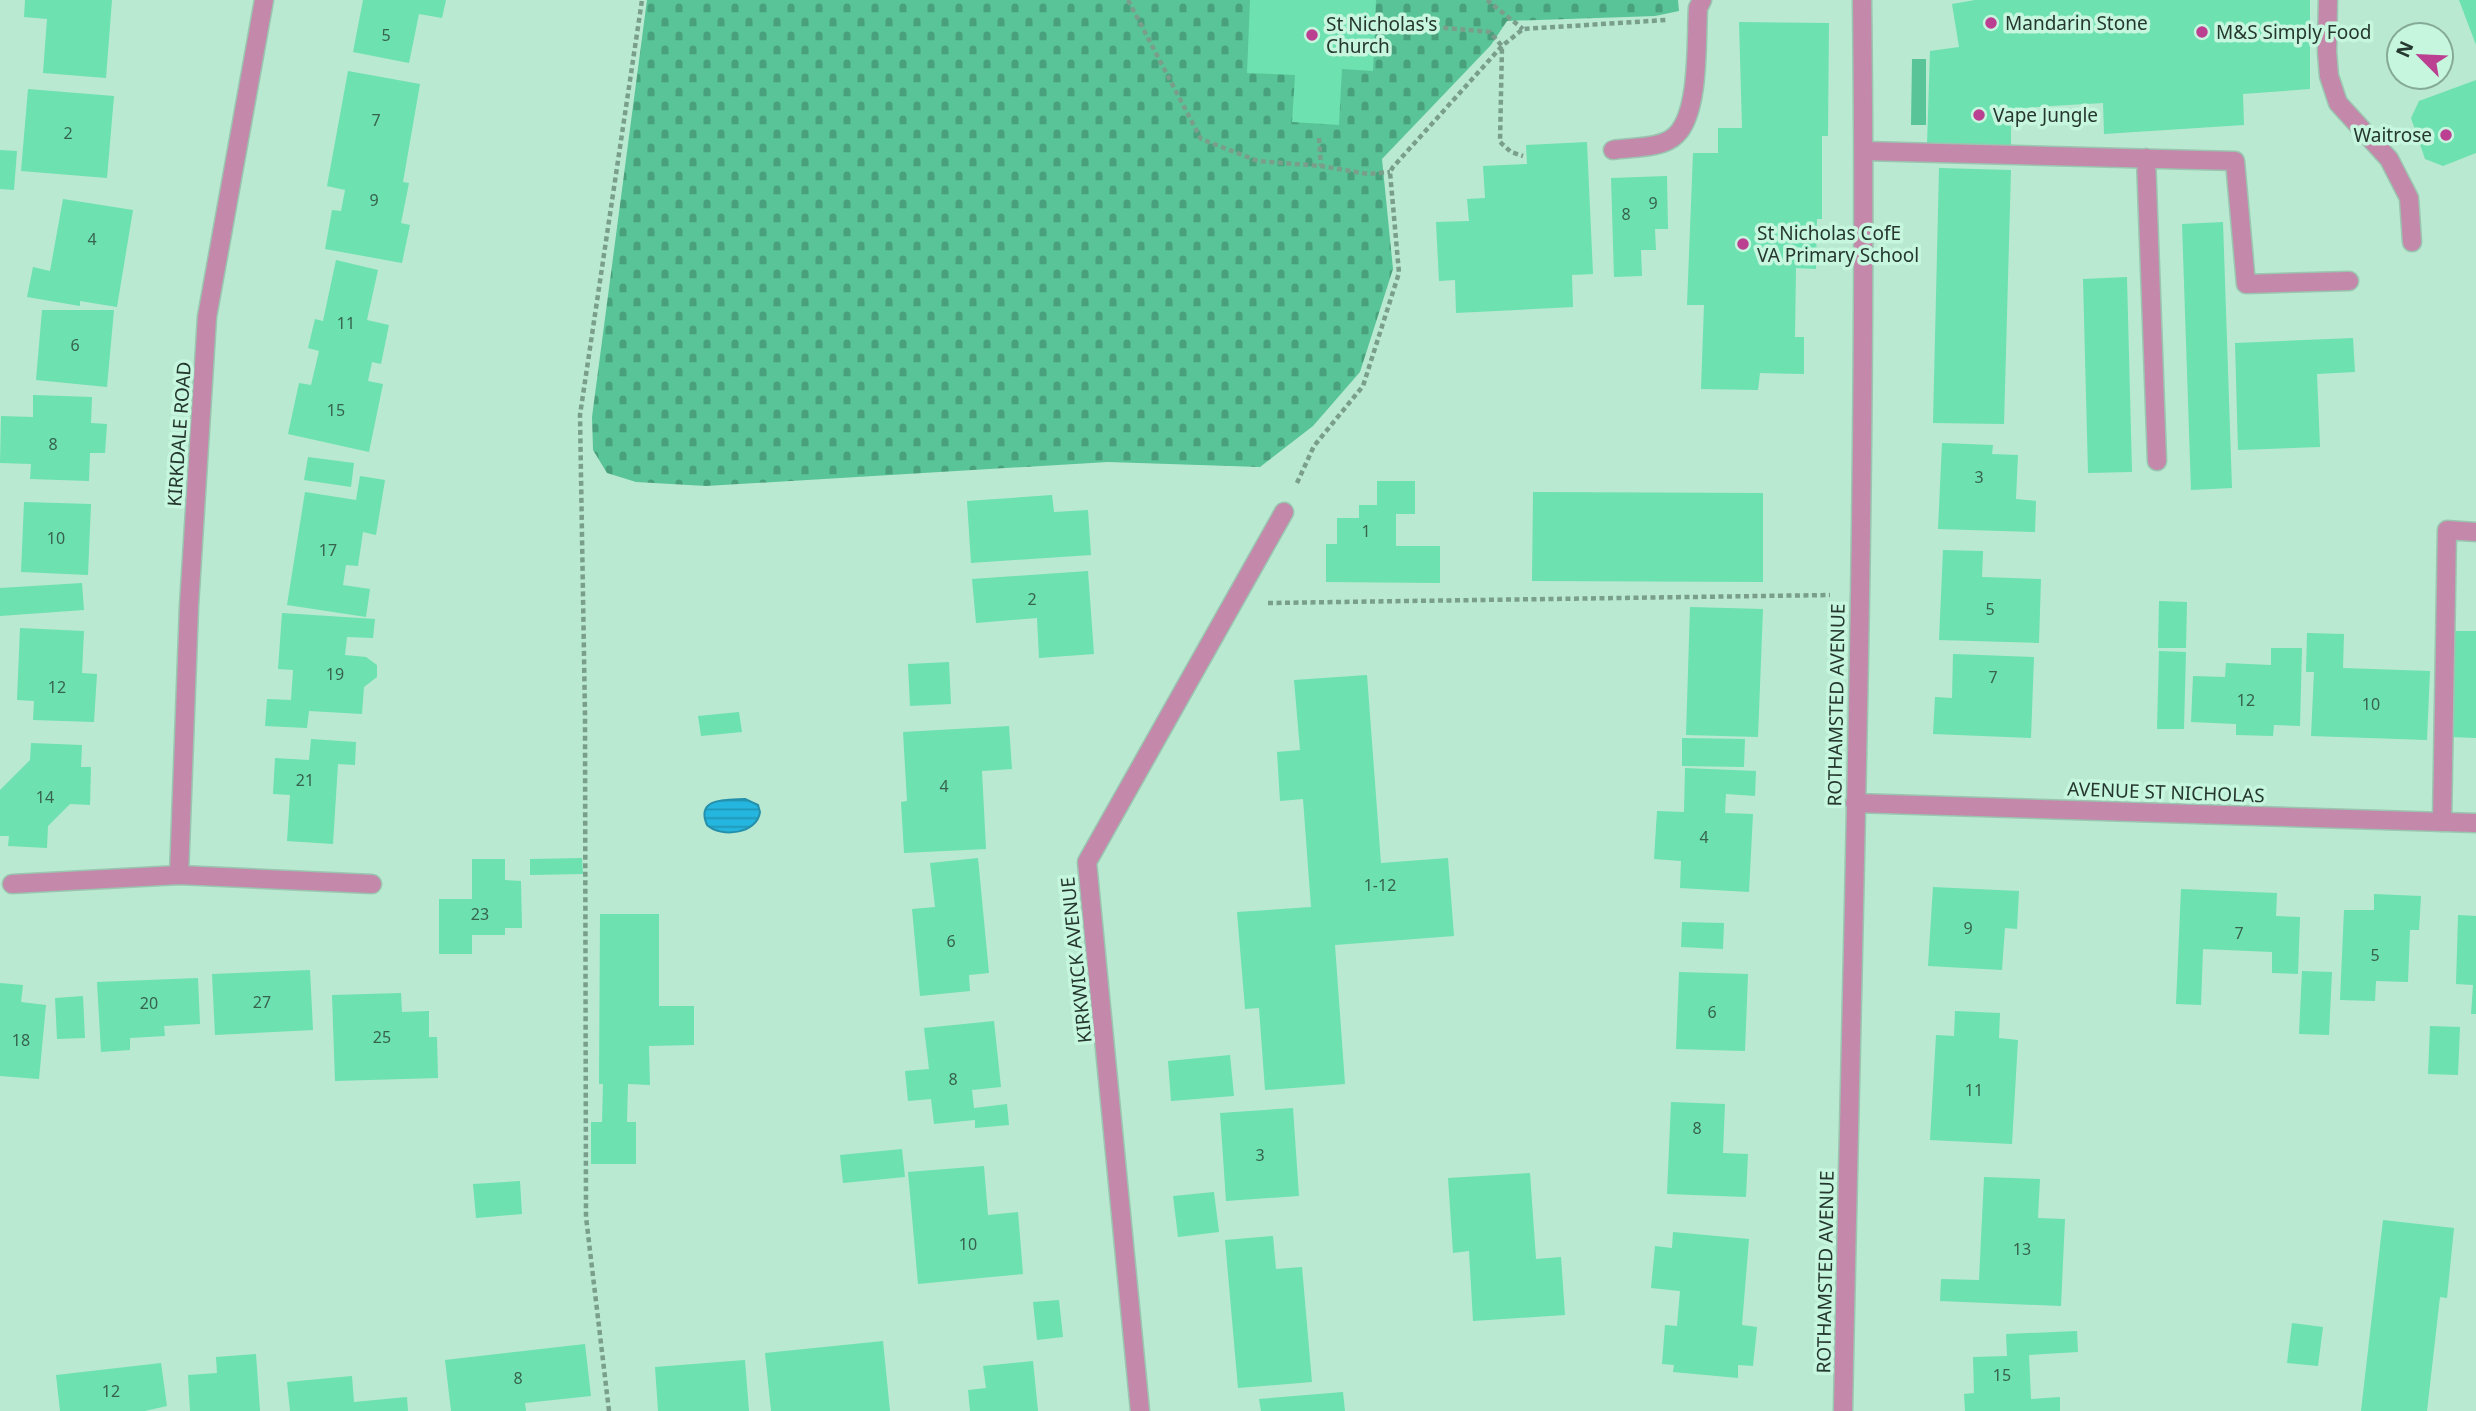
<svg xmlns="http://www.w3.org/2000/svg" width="2476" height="1411" font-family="'Noto Sans',sans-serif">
<defs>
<pattern id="cemetery-stones" width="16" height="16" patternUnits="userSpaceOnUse" patternTransform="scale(1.75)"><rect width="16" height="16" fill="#58c497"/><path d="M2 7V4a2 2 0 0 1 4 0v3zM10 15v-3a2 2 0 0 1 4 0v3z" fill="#49a07c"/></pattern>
<pattern id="water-rules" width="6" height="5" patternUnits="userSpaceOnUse" patternTransform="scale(1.75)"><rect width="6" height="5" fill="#25b6e0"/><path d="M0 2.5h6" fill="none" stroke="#2095b6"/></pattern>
</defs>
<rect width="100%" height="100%" fill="#b9e9d1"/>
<path fill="#58c497" d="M 1912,59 L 1926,59 L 1926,125 L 1911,125 Z"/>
<path fill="url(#cemetery-stones)" d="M 647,0 L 1678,0 L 1679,11 L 1655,16 L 1507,21 L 1491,45 L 1382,159 L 1393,269 L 1360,372 L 1313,426 L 1260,467 L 1108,462 L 706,486 L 636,482 L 607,473 L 593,450 L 592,417 Z"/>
<path fill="url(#water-rules)" stroke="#2590ab" stroke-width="2" d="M 745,799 L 758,805 L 760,812 C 757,834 721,838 707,825 C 695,797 727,800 745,799 Z"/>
<path fill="#6de1b0" d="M 25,0 L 112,0 L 106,78 L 43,73 L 47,19 L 24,17 Z
M 363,0 L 446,0 L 442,18 L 419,14 L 409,63 L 353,52 Z
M 1250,0 L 1376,0 L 1373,71 L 1342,69 L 1339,125 L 1292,122 L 1295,75 L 1247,73 Z
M 1975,0 L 2310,0 L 2310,89 L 2243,94 L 2244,125 L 2104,134 L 2103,103 L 2051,106 L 2011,109 L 2011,147 L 1927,145 L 1930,51 L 1959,47 L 1952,4 Z
M 2459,0 L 2476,0 L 2476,45 Z
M 1739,22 L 1829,23 L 1828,136 L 1822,136 L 1822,219 L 1817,219 L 1816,269 L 1796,268 L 1795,337 L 1804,337 L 1804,374 L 1760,373 L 1758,390 L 1701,389 L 1704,305 L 1687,305 L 1693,153 L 1718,153 L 1718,128 L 1742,128 Z
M 348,71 L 420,84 L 403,182 L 409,183 L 401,223 L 410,225 L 402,263 L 325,249 L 332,210 L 341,211 L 345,190 L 327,186 Z
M 2476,80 L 2476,153 L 2443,166 L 2425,159 L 2411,118 L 2419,101 Z
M 28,89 L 114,96 L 107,178 L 21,171 Z
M 1587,142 L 1593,274 L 1572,275 L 1573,307 L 1456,313 L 1455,280 L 1439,281 L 1436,222 L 1469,221 L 1467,199 L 1485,198 L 1483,166 L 1527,164 L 1526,145 Z
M 0,150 L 17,151 L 14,190 L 0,189 Z
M 1939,168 L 2011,170 L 2004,424 L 1933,423 Z
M 1667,176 L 1668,229 L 1655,229 L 1656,250 L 1641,250 L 1642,276 L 1614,277 L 1611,178 Z
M 63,199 L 133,210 L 117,307 L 80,301 L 80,306 L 27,297 L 33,267 L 50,271 Z
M 2223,222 L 2232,488 L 2191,490 L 2182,224 Z
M 336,260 L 378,270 L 367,320 L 389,325 L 381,364 L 372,362 L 368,381 L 383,384 L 369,452 L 288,434 L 299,383 L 311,385 L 319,351 L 308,348 L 315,319 L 323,321 Z
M 2127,277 L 2132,472 L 2088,473 L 2083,279 Z
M 42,310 L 114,310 L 107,387 L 36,380 Z
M 2353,338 L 2355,372 L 2317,374 L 2320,447 L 2238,450 L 2235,343 Z
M 33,395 L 92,397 L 91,423 L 107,424 L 105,453 L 90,453 L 89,481 L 30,479 L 31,464 L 0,463 L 1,416 L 33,417 Z
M 1942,443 L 1993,445 L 1992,454 L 2018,455 L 2016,499 L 2036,501 L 2035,532 L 1938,529 Z
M 308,457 L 354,463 L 351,487 L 304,480 Z
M 360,476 L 385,480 L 376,535 L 363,532 L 358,566 L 346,565 L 343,585 L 370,589 L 366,617 L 287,605 L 305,492 L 356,500 Z
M 1377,481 L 1415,481 L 1415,514 L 1396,514 L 1396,546 L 1440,546 L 1440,583 L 1326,582 L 1326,544 L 1337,544 L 1337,518 L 1359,518 L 1359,505 L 1377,505 Z
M 1533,492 L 1763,493 L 1763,582 L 1532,581 Z
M 1052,495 L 1054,512 L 1088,510 L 1091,555 L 971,563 L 967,501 Z
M 24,502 L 91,504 L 88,575 L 21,572 Z
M 1943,550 L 1983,551 L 1982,577 L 2041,579 L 2039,643 L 1939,640 Z
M 1088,571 L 1094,654 L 1039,658 L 1037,618 L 976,623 L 972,579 Z
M 82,583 L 84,610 L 0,616 L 0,588 Z
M 2159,601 L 2187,602 L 2186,648 L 2158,648 Z
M 1690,607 L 1763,609 L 1758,737 L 1686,735 Z
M 282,613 L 375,619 L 373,638 L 347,637 L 345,655 L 366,657 L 377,665 L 377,677 L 364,687 L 362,714 L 309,711 L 307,728 L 265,726 L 267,699 L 291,700 L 293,670 L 278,669 Z
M 20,628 L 84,631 L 82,673 L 97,674 L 94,722 L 33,720 L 34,701 L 17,700 Z
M 2455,631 L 2476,631 L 2476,738 L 2450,737 Z
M 2307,633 L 2344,634 L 2343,668 L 2430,671 L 2427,740 L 2311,736 L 2314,672 L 2306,672 Z
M 2271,648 L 2302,648 L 2300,726 L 2274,725 L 2273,736 L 2236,735 L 2236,724 L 2191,722 L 2193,676 L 2225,677 L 2226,663 L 2271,665 Z
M 2159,651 L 2186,652 L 2184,729 L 2157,729 Z
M 1953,654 L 2034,657 L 2031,738 L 1933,734 L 1935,697 L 1952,698 Z
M 949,662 L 951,704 L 910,706 L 908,664 Z
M 1367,675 L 1381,863 L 1448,858 L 1454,936 L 1335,945 L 1345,1084 L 1265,1090 L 1259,1008 L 1245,1009 L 1237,912 L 1311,907 L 1303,799 L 1280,801 L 1277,752 L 1300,750 L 1294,680 Z
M 739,712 L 742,732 L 701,736 L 698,716 Z
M 1009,726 L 1012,769 L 982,771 L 986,849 L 904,853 L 901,802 L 907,801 L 903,732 Z
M 1682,738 L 1745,739 L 1744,767 L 1682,766 Z
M 311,739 L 356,742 L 355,765 L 338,764 L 333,844 L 287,841 L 290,795 L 273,794 L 275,758 L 309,760 Z
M 31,743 L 82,745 L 81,767 L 91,767 L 90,805 L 70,804 L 48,826 L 47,848 L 8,846 L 9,836 L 0,836 L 0,790 L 30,760 Z
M 1685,768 L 1756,771 L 1755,796 L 1726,794 L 1725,813 L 1753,814 L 1749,892 L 1680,888 L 1681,861 L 1654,859 L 1657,811 L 1684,812 Z
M 582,858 L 583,874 L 530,875 L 530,859 Z
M 978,858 L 989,973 L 969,975 L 970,991 L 920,996 L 912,909 L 935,907 L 930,863 Z
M 472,859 L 505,859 L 505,880 L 521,881 L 522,928 L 505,928 L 505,935 L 472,935 L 472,954 L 439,954 L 439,899 L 472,899 Z
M 1933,887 L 2019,891 L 2017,929 L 2005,928 L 2002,970 L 1928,966 Z
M 2181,889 L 2277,893 L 2276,916 L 2300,917 L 2298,974 L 2272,973 L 2272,952 L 2203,949 L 2201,1005 L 2176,1004 Z
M 2374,894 L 2421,896 L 2419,930 L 2410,930 L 2408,982 L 2376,981 L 2375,1001 L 2340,1000 L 2344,910 L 2374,910 Z
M 600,914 L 659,914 L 659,1006 L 694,1006 L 694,1045 L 649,1046 L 650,1085 L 628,1084 L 627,1122 L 636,1122 L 636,1164 L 591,1164 L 591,1122 L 602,1122 L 603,1084 L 599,1084 Z
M 2458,915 L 2476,916 L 2476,1014 L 2471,1014 L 2473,985 L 2456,984 Z
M 1682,922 L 1724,923 L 1723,949 L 1681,947 Z
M 310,970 L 313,1030 L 215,1035 L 212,974 Z
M 2302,971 L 2332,972 L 2329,1035 L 2299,1034 Z
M 1679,972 L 1748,974 L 1745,1051 L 1676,1049 Z
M 198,978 L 200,1024 L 164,1026 L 165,1036 L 130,1038 L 130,1050 L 101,1052 L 97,982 Z
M 0,983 L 23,985 L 21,1002 L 46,1005 L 39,1079 L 0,1076 Z
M 401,993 L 402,1012 L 429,1011 L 429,1037 L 437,1037 L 438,1078 L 335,1081 L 332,995 Z
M 83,996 L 85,1038 L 57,1039 L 55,998 Z
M 1955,1011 L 2000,1013 L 1999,1038 L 2018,1040 L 2012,1144 L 1930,1140 L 1936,1035 L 1954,1036 Z
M 994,1021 L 1001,1087 L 972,1090 L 974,1108 L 1007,1104 L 1009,1125 L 975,1128 L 975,1120 L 934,1124 L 931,1099 L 908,1101 L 905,1071 L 929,1069 L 924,1028 Z
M 2430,1026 L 2460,1027 L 2458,1075 L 2428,1074 Z
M 1230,1055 L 1234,1096 L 1171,1101 L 1168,1061 Z
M 1671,1102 L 1725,1104 L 1723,1153 L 1748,1154 L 1746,1197 L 1667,1194 Z
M 1293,1108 L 1299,1196 L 1226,1201 L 1220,1113 Z
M 902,1149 L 905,1177 L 843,1183 L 840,1155 Z
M 984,1166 L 988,1215 L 1018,1212 L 1023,1274 L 918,1284 L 908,1172 Z
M 1530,1173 L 1536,1259 L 1561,1257 L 1565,1315 L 1473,1321 L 1469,1251 L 1453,1253 L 1448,1178 Z
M 1984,1177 L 2040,1179 L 2038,1218 L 2065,1219 L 2061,1306 L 1940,1301 L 1941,1279 L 1979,1280 Z
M 520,1181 L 522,1214 L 476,1218 L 473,1184 Z
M 1214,1192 L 1219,1232 L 1178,1237 L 1173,1196 Z
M 2383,1220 L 2454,1228 L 2447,1298 L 2440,1297 L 2427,1411 L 2361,1411 Z
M 1673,1232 L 1749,1239 L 1742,1325 L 1757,1327 L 1753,1366 L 1738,1365 L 1738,1378 L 1673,1372 L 1674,1365 L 1662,1364 L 1665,1325 L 1677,1326 L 1680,1291 L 1651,1288 L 1655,1246 L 1672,1248 Z
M 1273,1236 L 1276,1269 L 1302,1267 L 1312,1382 L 1238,1388 L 1225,1240 Z
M 1059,1300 L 1063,1337 L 1037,1340 L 1033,1302 Z
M 2292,1323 L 2323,1327 L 2318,1366 L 2287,1363 Z
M 2077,1331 L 2078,1352 L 2029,1355 L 2031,1399 L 2060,1397 L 2060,1411 L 1965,1411 L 1964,1394 L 1974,1393 L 1973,1357 L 2007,1356 L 2006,1334 Z
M 883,1341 L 890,1411 L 771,1411 L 765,1353 Z
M 585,1344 L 591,1396 L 525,1403 L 526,1411 L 451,1411 L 445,1360 Z
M 256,1354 L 260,1411 L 190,1411 L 188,1375 L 217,1373 L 216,1357 Z
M 745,1360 L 749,1411 L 658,1411 L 655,1367 Z
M 1033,1361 L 1038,1411 L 970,1411 L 968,1390 L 986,1388 L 983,1366 Z
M 161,1363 L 167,1406 L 145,1411 L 60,1411 L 56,1375 Z
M 352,1376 L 354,1402 L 407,1397 L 408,1411 L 290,1411 L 287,1382 Z
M 1343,1392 L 1345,1411 L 1261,1411 L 1259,1399 Z"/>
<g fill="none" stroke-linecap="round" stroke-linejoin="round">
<g stroke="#9bc5b0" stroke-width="21">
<path id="service" d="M 2328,0 L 2327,52 L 2329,76 L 2338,103 L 2389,159 L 2409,198 L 2412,242
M 1613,150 C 1632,147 1662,149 1676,135 C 1700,112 1696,40 1698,8 L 1702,0
M 1864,151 L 2235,161 L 2246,284 L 2349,281
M 2146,158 L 2157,461
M 2442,822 L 2447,530 L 2476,532"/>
</g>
<g stroke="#9bc5b0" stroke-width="21">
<path id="minor" d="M 1855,803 L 2476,823
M 179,875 L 189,606 L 207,317 L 264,0
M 12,884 L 179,875 L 372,884
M 1140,1411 L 1087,862 L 1284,512
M 1843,1411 C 1852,941 1868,470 1862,0"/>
</g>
<path stroke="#7a9e8c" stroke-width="4.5" stroke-dasharray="5 3.5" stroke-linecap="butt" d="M 1128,0 L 1201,139 L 1258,161 L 1321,166 L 1368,174 L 1390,172
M 1487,0 L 1523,29
M 1401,24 L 1490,32 L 1502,46 L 1500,142 L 1511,152 L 1523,156
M 1319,138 L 1321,166
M 1297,483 L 1314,446 L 1363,386 L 1399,273 L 1390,172 L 1393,167 L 1502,46 L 1523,29 L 1666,20
M 1268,603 L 1830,595
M 609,1411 L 586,1217 L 585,715 L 580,415 L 642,0"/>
<use href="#service" stroke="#c388aa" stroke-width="18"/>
<use href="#minor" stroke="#c388aa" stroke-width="18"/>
</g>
<g fill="#bb4091" stroke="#c6f6de" stroke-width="2.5">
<circle cx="1991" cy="23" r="7"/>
<circle cx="2202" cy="32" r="7"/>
<circle cx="1312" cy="35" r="7"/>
<circle cx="1979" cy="115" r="7"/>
<circle cx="2446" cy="135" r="7"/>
<circle cx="1743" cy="244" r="7"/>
</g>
<g text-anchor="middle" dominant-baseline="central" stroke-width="7" stroke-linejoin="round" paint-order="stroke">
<g font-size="16" fill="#37624e">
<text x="386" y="35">5</text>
<text x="376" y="120">7</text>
<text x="68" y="133">2</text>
<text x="374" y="200">9</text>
<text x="1653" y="203">9</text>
<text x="1626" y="214">8</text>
<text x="92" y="239">4</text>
<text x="346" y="323">11</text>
<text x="75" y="345">6</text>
<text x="336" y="410">15</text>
<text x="53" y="444">8</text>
<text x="1979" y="477">3</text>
<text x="1366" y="531">1</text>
<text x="56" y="538">10</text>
<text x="328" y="550">17</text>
<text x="1032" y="599">2</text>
<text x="1990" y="609">5</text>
<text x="335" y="674">19</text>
<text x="1993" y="677">7</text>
<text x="57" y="687">12</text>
<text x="2246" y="700">12</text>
<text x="2371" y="704">10</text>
<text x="305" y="780">21</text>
<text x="944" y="786">4</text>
<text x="45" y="797">14</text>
<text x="1704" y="837">4</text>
<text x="1380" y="885">1-12</text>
<text x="480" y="914">23</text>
<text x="1968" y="928">9</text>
<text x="2239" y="933">7</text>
<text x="951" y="941">6</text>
<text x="2375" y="955">5</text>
<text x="262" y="1002">27</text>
<text x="149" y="1003">20</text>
<text x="1712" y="1012">6</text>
<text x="382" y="1037">25</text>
<text x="21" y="1040">18</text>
<text x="953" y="1079">8</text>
<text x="1974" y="1090">11</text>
<text x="1697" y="1128">8</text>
<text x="1260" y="1155">3</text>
<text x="968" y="1244">10</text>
<text x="2022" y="1249">13</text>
<text x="2002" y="1375">15</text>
<text x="518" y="1378">8</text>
<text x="111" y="1391">12</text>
</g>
<g font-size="19" fill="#25372e" stroke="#c6f6de" text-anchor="start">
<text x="2005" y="23">Mandarin Stone</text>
<text x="1326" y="24">St Nicholas's<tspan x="1326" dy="22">Church</tspan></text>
<text x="2216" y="32">M&amp;S Simply Food</text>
<text x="1993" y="115">Vape Jungle</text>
<text x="2432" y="135" text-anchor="end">Waitrose</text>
<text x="1757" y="233">St Nicholas CofE<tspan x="1757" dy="22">VA Primary School</tspan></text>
</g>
<g font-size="19" fill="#25372e" stroke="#c6f6de">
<text transform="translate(179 434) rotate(-86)">KIRKDALE ROAD</text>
<text transform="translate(1836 705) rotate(-89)">ROTHAMSTED AVENUE</text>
<text transform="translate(2166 792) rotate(2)">AVENUE ST NICHOLAS</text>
<text transform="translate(1076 960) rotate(-96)">KIRKWICK AVENUE</text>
<text transform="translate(1825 1272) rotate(-89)">ROTHAMSTED AVENUE</text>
</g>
</g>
<g transform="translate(2420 56) rotate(294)"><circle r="33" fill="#c6f6de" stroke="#86aa98" stroke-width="2"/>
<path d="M0-5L12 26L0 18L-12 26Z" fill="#bb4091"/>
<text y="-10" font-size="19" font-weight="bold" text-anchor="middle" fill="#25372e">N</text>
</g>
</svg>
